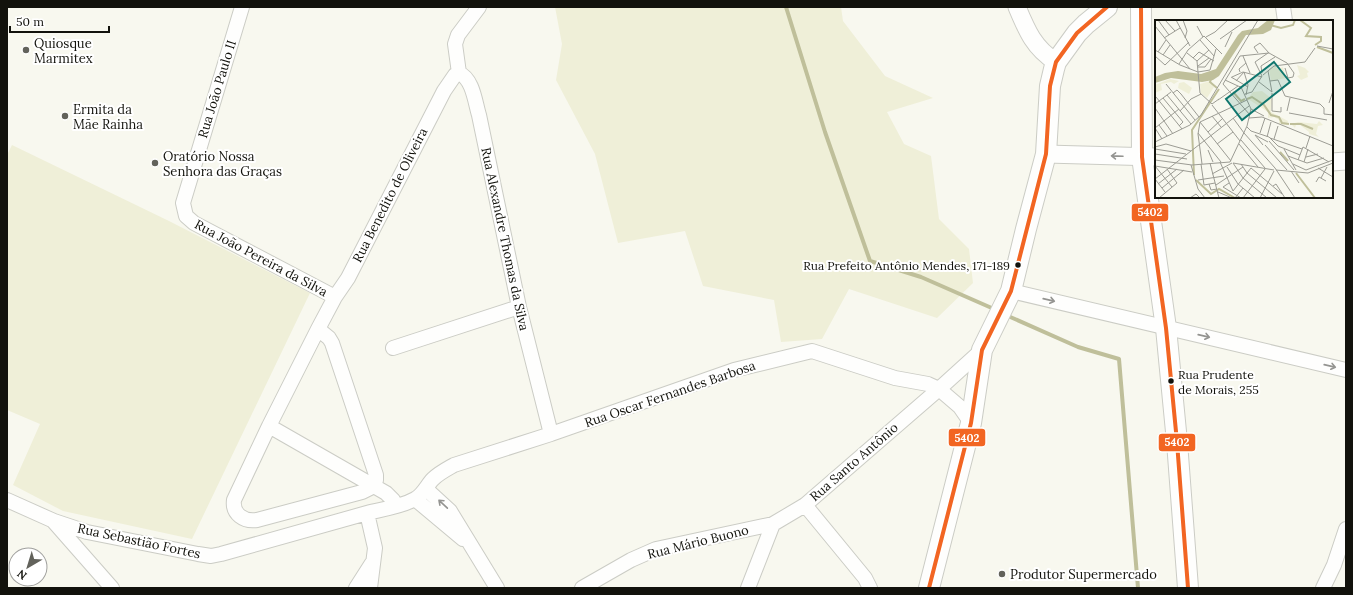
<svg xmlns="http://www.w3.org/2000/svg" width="1353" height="595" font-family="Lora,serif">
<rect width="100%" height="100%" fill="#f8f8ef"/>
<path fill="#efefd8" d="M 555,7 L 841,7 L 843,21 L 885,76 L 933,98 L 887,112 L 904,144 L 931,156 L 939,219 L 969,249 L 973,283 L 937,318 L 849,289 L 822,339 L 781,342 L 774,300 L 703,286 L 685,231 L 618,243 L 595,154 L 556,80 L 562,44 Z
M 12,145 L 169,221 L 310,293 L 192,539 L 63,511 L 13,485 L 40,424 L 7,410 L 7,155 Z"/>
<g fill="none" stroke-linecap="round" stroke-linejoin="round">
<path stroke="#bfbf9a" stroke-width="4" d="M 786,7 L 825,132 L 870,261 L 921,277 L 994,309
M 1008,316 L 1078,347 L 1119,359 L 1138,588"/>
<g stroke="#cbccc5" stroke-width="16">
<path id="minor" d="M 242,7 L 183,203 L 186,216 L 194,223 L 335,297
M 1283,7 L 1285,21
M 459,73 L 455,44 L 458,35 L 479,7
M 1011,291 L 1346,370
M 318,329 L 329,338 L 332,343 L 376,475 L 376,480 L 374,486 L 362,492 L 257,520 C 244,522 232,514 234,500 L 269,426 L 318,329 L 335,297 L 348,278 L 444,91 L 455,75 L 459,73 C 473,79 475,102 479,115 L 519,307 L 551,434
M 393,348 L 519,307
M 269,426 L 386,493 L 393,500 L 396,506
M 426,489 L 450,511 L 497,588
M 415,499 L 463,539
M 7,500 L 54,521 L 87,532 L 198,554 L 211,556 L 221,554 L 367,513
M 805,505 L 865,578 L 870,588
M 54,522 L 112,588
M 356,588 L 372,563
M 370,588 L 375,548 L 367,513 C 382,509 401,507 415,499 C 423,495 427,485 433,479 C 439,473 447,469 454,465 L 551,434 L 734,370 L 812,351 L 895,378 L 928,384 L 939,389 L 960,407 L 971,423
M 582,588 L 631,560 L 656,549 L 773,524
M 748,588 L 773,524 L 805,505 L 939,389 L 982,350
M 1323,588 L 1334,565 L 1346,529"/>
</g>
<g stroke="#cbccc5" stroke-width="19">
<path id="tertiary" d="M 1017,7 C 1027,31 1034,48 1056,62
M 1046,154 L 1156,157
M 1332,162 L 1346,161"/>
</g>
<g stroke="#cbccc5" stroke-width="22">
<path id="secondary" d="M 1141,7 L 1142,157 L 1166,328 L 1177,442 L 1188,588
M 929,588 L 971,423 L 982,350 L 1011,291 L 1026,229 L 1046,154 L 1050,86 L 1054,69 L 1056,62 L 1077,33 L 1086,24 L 1107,7"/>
</g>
<use href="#minor" stroke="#fefefd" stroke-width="14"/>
<use href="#tertiary" stroke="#fefefd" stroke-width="17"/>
<use href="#secondary" stroke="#fefefd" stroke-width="20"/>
<g stroke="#fff" stroke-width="7">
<path id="bus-1" d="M 1141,7 L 1142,157 L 1166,328 L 1177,442 L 1188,588
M 929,588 L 971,423 L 982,350 L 1011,291 L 1046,154 L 1050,86 L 1056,62 L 1077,33 L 1107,7"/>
</g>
<use href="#bus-1" stroke="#f26522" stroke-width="4"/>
</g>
<defs><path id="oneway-shaft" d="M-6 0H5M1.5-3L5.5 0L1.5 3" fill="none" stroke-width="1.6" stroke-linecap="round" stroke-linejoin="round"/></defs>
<g stroke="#949491">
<use href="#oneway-shaft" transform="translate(1117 156) rotate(-178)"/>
<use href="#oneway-shaft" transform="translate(1049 300) rotate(13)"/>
<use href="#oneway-shaft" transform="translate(1204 336) rotate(13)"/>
<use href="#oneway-shaft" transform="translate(1330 366) rotate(13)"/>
<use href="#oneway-shaft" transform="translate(443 504) rotate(-137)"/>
</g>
<g fill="#62625b" stroke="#fff" stroke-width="1.5">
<circle cx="26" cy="50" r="4"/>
<circle cx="65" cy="116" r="4"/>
<circle cx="155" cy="163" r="4"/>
<circle cx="1002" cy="574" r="4"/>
</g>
<g fill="#12120c" stroke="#fff" stroke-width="1.5">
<circle cx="1018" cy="265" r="3.5"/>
<circle cx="1171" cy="381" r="3.5"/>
</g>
<g text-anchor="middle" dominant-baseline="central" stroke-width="4" stroke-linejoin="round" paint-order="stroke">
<g font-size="12" fill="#12120c" stroke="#fff" text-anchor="end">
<text x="1010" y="265">Rua Prefeito Antônio Mendes, 171-189</text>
<text x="1178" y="374" text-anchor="start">Rua Prudente<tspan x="1178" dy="15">de Morais, 255</tspan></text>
</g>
<g font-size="13" fill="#12120c" stroke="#fff" text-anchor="start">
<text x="34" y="43">Quiosque<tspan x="34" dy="15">Marmitex</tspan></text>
<text x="73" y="109">Ermita da<tspan x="73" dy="15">Mãe Rainha</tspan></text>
<text x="163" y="156">Oratório Nossa<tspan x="163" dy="15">Senhora das Graças</tspan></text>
<text x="1010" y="574">Produtor Supermercado</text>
</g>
<g font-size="13" fill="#12120c" stroke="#fff">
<text transform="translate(217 89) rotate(-73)">Rua João Paulo II</text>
<text transform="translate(390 195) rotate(-63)">Rua Benedito de Oliveira</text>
<text transform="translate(505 239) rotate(78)">Rua Alexandre Thomas da Silva</text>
<text transform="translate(261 258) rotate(28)">Rua João Pereira da Silva</text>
<text transform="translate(670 394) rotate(-19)">Rua Oscar Fernandes Barbosa</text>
<text transform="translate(854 462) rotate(-41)">Rua Santo Antônio</text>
<text transform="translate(139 541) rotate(12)">Rua Sebastião Fortes</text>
<text transform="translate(698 542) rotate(-14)">Rua Mário Buono</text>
</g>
</g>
<g transform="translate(1155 20)">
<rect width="178" height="178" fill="#f8f8ef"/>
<path d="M 142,45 L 150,48 L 154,52 L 152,53 L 153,57 L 146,60 L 142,56 L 145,55 ZM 121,46 L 122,49 L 128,47 L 131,58 L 116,61 L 114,49 ZM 15,59 L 24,61 L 19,64 L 16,62 L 6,64 L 7,70 L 0,73 L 0,65 ZM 55,61 L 59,67 L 52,78 L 46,73 L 45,64 ZM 29,62 L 37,68 L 34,74 L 23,68 L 24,63 ZM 107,71 L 117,79 L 116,92 L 133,101 L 132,105 L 124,104 L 124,100 L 119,97 L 113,98 L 113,92 L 93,79 L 98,72 ZM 164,101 L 168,105 L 163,106 L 161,114 L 164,117 L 154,114 L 154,112 L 145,105 L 141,105 L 140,108 L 136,104 L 143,102 L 162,104 Z" fill="#efefd8"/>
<path d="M 113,0 L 120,0 L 116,10 L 108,14 L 91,15 L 64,56 L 58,60 L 47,62 L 16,58 L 0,63 L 0,57 L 10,53 L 23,51 L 46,54 L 61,49 L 83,15 L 87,11 L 103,8 Z" fill="#bfbf9a"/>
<path fill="none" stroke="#bfbf9a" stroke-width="2" d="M 145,0 L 156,8 L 151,16 L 166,17 L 166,21 L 160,25M 115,5 L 126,8 L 138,5 L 140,0M 162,27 L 178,33M 57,57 L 55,62 L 62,68M 78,72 L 86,81 L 90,79M 92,79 L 97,77 L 109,85 L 116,95 L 124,97 L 127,103 L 134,104M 135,104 L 146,104 L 158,109M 125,132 L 133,141M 141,153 L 160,178M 39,155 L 37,110 L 64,69M 41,160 L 56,174 L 64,169 L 80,178"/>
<path fill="none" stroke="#9c9c94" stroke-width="1" d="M 3,0 L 14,15M 10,0 L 20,11M 21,0 L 35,26M 28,0 L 32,11 L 30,18M 0,6 L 35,49M 42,6 L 48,17M 51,17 L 60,12 L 73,0M 9,18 L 25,8M 65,19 L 92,0M 45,20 L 59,36M 162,26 L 178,29M 70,27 L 77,12M 0,30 L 25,45 L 43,52 L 45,73 L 57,84 L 64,79M 33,30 L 49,16 L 67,34M 3,32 L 11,20M 32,33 L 42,41M 103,33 L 99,27 L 105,23 L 114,33M 8,35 L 15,25M 0,36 L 10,45 L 34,22M 88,36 L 95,53M 38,38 L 44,32 L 59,41M 42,41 L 43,52 L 55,50 L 61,29M 42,41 L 54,30M 24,44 L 33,30M 43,46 L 54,38M 43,47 L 50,47 L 56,39M 113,51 L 117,72M 85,52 L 84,49 L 91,43M 89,52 L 93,65 L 91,75M 107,53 L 106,46 L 120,37M 108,55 L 119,46 L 150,42 L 160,28M 107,56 L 100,42 L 113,33M 76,57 L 93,67M 77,57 L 88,52 L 107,57M 70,60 L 83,66M 81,61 L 89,52M 115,61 L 123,60 L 130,76 L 165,84 L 169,88 L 169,94 L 178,95M 104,62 L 117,72M 11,64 L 40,100M 74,71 L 68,64 L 85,36 L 114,33 L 132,43 L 139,53 L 138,57 L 133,58 L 130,48M 74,71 L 95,95M 18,73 L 22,70 L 26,74 L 44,97M 117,73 L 117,91 L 126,92 L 126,87M 90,74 L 97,72 L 107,56M 12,75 L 36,104M 1,77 L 27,109M 8,78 L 28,102 L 24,106M 174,83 L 178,71M 0,84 L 16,72M 57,85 L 85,121M 0,88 L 18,114M 96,89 L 109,96M 25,91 L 36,79 L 46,74M 132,91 L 135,78M 134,93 L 172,100M 57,96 L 66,107M 78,98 L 89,113M 94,98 L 107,97 L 178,126M 45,102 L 76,141M 4,105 L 12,116M 92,107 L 96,111 L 114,117 L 123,126 L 145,135M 0,108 L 24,89M 0,108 L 7,119M 53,112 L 67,99M 43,113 L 66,142M 89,113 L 120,148 L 140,178M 105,113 L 110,98M 100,115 L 113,122M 100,115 L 108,125M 112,117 L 116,102M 115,118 L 147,129M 119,119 L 123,106M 86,120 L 110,148M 114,121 L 139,150M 0,122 L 35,105 L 46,95 L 103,0M 62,124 L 78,112M 84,124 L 103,147M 110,125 L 132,150M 0,127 L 11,124 L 36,131M 151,128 L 155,116M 0,129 L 31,134M 129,129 L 141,150M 53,130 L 58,142M 0,134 L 32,139M 133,136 L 152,143 L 169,138M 151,137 L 163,134M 0,140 L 37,145 L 75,142 L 92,106 L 96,89 L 86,67 L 83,66 L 63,80M 143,140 L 148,127 L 174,142M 65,142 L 78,171M 149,142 L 153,129M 55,143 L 64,178M 78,143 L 88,158 L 112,178M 78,143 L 119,150M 46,144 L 49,165 L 60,163M 47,144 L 43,114 L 45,102 L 92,80M 86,144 L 92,153 L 122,178M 138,144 L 151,150 L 178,140M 36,145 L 43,169 L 50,178M 0,146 L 37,152M 0,146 L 17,167M 72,147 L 83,164 L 100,178M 96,148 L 127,174M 163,148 L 178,157M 121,150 L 153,153 L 178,143M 136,151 L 144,163M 57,154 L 77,143M 166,158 L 172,147M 0,159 L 94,86M 0,159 L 10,172M 43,160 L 69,156M 161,162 L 164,157 L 171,161M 74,163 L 68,167 L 86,178M 3,164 L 22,149M 54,164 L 56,170 L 62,169M 61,165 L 88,147M 118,166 L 121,164 L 130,178M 7,168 L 29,150M 78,171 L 96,148M 63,172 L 77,178M 4,178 L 22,163 L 12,149M 35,178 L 41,174 L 45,178M 80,178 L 88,168M 88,178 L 110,149M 105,178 L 119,151"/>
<path fill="#0f766e" fill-opacity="0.15" stroke="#0f766e" stroke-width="2" d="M 119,42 L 135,62 L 87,100 L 71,79 Z"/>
<rect width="178" height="178" fill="none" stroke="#12120c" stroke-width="2"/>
</g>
<g stroke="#fff" stroke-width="1.5">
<rect x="1131" y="203" width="38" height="19" rx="4" fill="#f26522"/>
<rect x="948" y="428" width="38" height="19" rx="4" fill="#f26522"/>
<rect x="1158" y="433" width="38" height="19" rx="4" fill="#f26522"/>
</g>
<g font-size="11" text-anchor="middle" font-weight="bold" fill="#fff">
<text x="1150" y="216">5402</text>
<text x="967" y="442">5402</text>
<text x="1177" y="446">5402</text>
</g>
<rect width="1353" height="595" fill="none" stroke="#12120c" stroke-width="16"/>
<g transform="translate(28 567) rotate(218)"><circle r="19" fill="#ffffff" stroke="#a0a09e"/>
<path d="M0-3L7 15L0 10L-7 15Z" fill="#62625b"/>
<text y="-6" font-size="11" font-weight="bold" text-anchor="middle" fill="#12120c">N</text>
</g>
<path d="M10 26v6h99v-6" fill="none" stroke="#12120c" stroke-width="2"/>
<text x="16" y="26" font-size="12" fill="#12120c" stroke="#ffffff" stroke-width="3" paint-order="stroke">50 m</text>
</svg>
